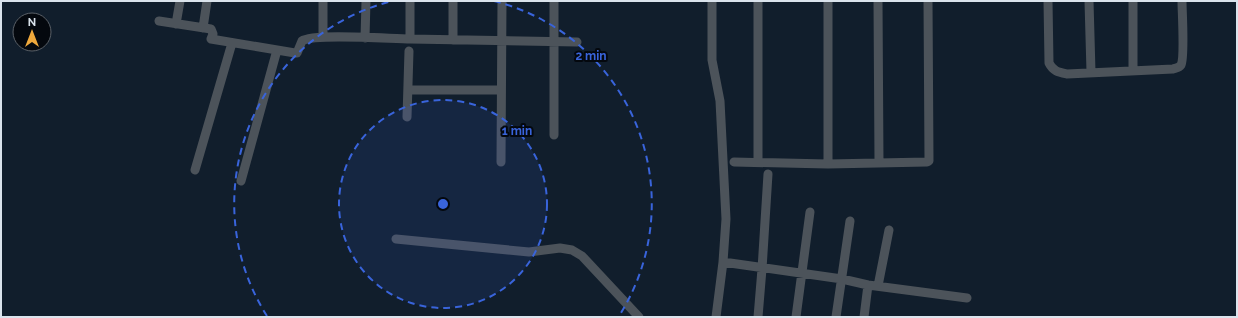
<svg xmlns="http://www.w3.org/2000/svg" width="1238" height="318" font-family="Raleway,sans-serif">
<rect width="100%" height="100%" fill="#111e2c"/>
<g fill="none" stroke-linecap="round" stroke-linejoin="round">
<path stroke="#4c535a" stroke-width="9" d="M 323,1 L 323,37
M 410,1 L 410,39 L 577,42
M 712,1 L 712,60 L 720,101 L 726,219 L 723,262 L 716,317
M 878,1 L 879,163
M 1048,1 L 1049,63 C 1053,71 1058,72 1067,74 L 1173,69 C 1176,68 1179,68 1181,65 C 1185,58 1182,12 1182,1
M 1089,1 L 1091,72
M 1133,1 L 1133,70
M 159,21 L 211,29 L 213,34 L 211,39 L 295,53 L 297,53 L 302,41 C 313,33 392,39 410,39
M 176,24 L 180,1
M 203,28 L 207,1
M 365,38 L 366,1
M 453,40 L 453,1
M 408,90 L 501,90
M 407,117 L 409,51
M 554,135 L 554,1
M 501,162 L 502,1
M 734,162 L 828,164 L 927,162 L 929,161 L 928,1
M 758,162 L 758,1
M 828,164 L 828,1
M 195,170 L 232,43
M 241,181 L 277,50
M 396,239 L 529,252 L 560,248 L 572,250 L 582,256 L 639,317
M 723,262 L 842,279 L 868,285 L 967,298
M 878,286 L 889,230
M 758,317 L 762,269 L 768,174
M 796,317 L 810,212
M 836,317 L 850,221
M 864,317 L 868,285"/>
</g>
<circle cx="443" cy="204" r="104" fill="#3964db" fill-opacity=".12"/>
<g fill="none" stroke="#3964db" stroke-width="2" stroke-dasharray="7 5">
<circle cx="443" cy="204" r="104"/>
<path d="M267 316A209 209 0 0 1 392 1M494 1A209 209 0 0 1 619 316"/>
</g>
<circle cx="443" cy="204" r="6" fill="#3964db" stroke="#04080e" stroke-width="2"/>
<g font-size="12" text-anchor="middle" font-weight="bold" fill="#3964db" stroke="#04080e" stroke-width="4" stroke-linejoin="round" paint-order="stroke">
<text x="591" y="60">2 min</text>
<text x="517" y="135">1 min</text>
</g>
<rect width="1238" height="318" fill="none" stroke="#dae3ec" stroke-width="4"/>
<g transform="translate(32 32)"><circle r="19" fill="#04080e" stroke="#5a6067"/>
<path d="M0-3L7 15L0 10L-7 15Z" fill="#eea83c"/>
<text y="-6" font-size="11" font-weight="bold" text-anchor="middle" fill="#dae3ec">N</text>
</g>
</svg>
